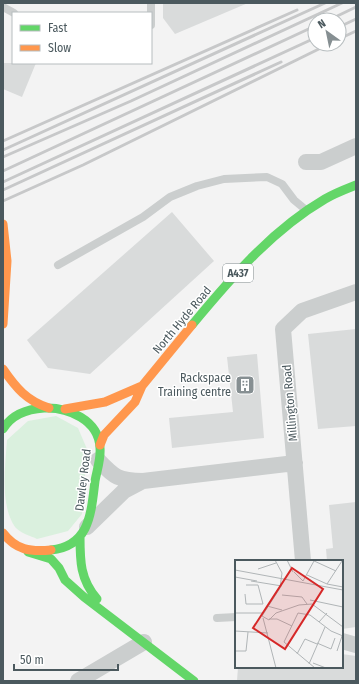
<svg xmlns="http://www.w3.org/2000/svg" width="359" height="684" font-family="'Fira Sans Condensed',sans-serif">
<rect width="100%" height="100%" fill="#f3f3f3"/>
<path fill="#daf0de" d="M 56,416 L 78,428 L 87,449 L 82,514 L 68,531 L 37,539 C 31,536 20,533 15,527 C 0,505 5,468 7,440 L 28,421 Z"/>
<path fill="#d9dbdb" d="M 163,3 L 248,3 L 175,34 L 163,18 Z
M 3,63 L 36,63 L 22,97 L 3,89 Z
M 172,212 L 214,261 L 90,374 L 48,368 L 27,340 Z
M 356,329 L 356,426 L 318,429 L 308,334 Z
M 257,354 L 264,438 L 172,448 L 169,418 L 233,412 L 227,357 Z
M 356,502 L 356,627 L 342,629 L 342,561 L 327,561 L 326,549 L 333,548 L 329,505 Z
M 342,654 L 356,656 L 356,681 L 237,681 L 238,667 L 342,667 Z"/>
<g fill="none" stroke-linecap="round" stroke-linejoin="round">
<path stroke="#cbcece" stroke-width="8" d="M 3,7 L 14,13
M 151,25 L 151,3
M 58,265 L 143,217 L 170,197 L 197,186 L 224,179 L 267,177 L 282,184 L 294,200 L 306,210
M 217,618 L 236,617"/>
<path stroke="#cbcece" stroke-width="16" d="M 306,162 L 321,162 L 356,146
M 98,460 C 115,478 118,480 143,481 L 295,463
M 87,527 L 124,491 L 143,481
M 303,561 L 283,329 L 302,311 L 356,292
M 342,641 L 356,645
M 78,681 L 144,642"/>
<path stroke="#63d668" stroke-width="9" d="M 192,325 C 231,278 272,230 325,199 C 335,193 346,189 356,185
M 3,429 C 12,414 27,409 44,408 C 68,407 99,420 100,448 C 101,459 97,470 95,481 C 91,513 90,546 51,550
M 80,536 C 80,561 80,579 97,599
M 28,552 L 51,559 L 59,568 L 65,580 L 84,597 L 194,681"/>
<path stroke="#ff974d" stroke-width="9" d="M 3,224 L 7,261 L 3,324
M 3,369 C 16,388 27,401 49,408
M 65,409 L 105,402 L 142,386
M 100,445 L 104,435 L 135,402 L 142,386 L 192,325
M 3,533 C 16,550 30,552 51,550"/>
<path stroke="#c7c8c9" stroke-width="3" d="M 329,20 L 356,7
M 339,27 L 356,19
M 339,39 L 356,31
M 3,141 L 297,10
M 3,150 L 325,3
M 3,157 L 131,101 L 342,3
M 3,171 L 315,26
M 3,182 L 315,38
M 3,190 L 281,62
M 3,201 L 83,165 L 329,44"/>
</g>
<defs>
<g id="building-square" transform="scale(1)"><rect x="-9" y="-9" width="18" height="18" rx="4" fill="#868f92" stroke="#fff"/><path d="M-4-6H4V6H1V3H-1V6H-4ZM-2.5-4.3h1.7v1.8h-1.7ZM.8-4.3h1.7v1.8H.8ZM-2.5-1h1.7V.8h-1.7ZM.8-1h1.7V.8H.8Z" fill="#fff"/></g>
</defs>
<g fill-rule="evenodd">
<use href="#building-square" x="245" y="385"/>
</g>
<g text-anchor="middle" dominant-baseline="central" stroke-width="3" stroke-linejoin="round" paint-order="stroke">
<rect fill="#fff" stroke="#818b8e" stroke-width="1" x="223" y="264" width="30" height="18" rx="3"/>
<g font-size="11" font-weight="bold" fill="#4b595e">
<text x="238" y="273">A437</text>
</g>
<g font-size="12" fill="#4b595e" stroke="#fff">
<text transform="translate(182 320) rotate(-50)">North Hyde Road</text>
<text transform="translate(290 403) rotate(-95)">Millington Road</text>
<text transform="translate(83 480) rotate(-83)">Dawley Road</text>
</g>
<g font-size="12" fill="#4b595e" stroke="#fff" text-anchor="end">
<text x="231" y="378">Rackspace<tspan x="231" dy="14">Training centre</tspan></text>
</g>
</g>
<g transform="translate(235 560)">
<rect width="108" height="108" fill="#f3f3f3"/>
<path fill="none" stroke="#b0b5b7" stroke-width="1" d="M 40,0 L 47,13 L 45,28 L 27,56 L 34,60 L 41,53M 52,0 L 58,12M 77,0 L 101,11M 107,1 L 92,24 L 108,27M 23,9 L 41,3M 0,10 L 108,30M 59,12 L 68,21 L 79,1M 72,15 L 92,24M 0,17 L 22,21M 16,21 L 47,26M 10,34 L 11,44 L 28,44 L 23,25 L 11,25M 47,35 L 67,37 L 72,44M 75,40 L 108,47M 32,46 L 47,50M 0,53 L 28,53M 41,53 L 64,45 L 77,44 L 108,67M 28,58 L 41,108M 34,59 L 42,59 L 57,66M 84,62 L 92,53M 0,71 L 33,73M 82,83 L 96,89 L 100,78M 0,91 L 11,91 L 13,72M 102,91 L 107,76M 62,94 L 70,79 L 82,84M 78,103 L 91,108M 74,104 L 90,67M 80,108 L 49,82 L 63,53 L 75,55 L 96,71 L 108,76"/>
<path fill="#d62828" fill-opacity="0.15" stroke="#d62828" stroke-width="2" d="M 57,8 L 88,29 L 50,89 L 18,68 Z"/>
<rect width="108" height="108" fill="none" stroke="#4b595e" stroke-width="2"/>
</g>
<rect width="359" height="684" fill="none" stroke="#4b595e" stroke-width="8"/>
<rect x="12" y="12" width="140" height="52" fill="#ffffff" stroke="#b7bdbf"/>
<rect x="20" y="25" width="20" height="6" fill="#63d668" stroke="#b7bdbf"/>
<text x="48" y="32" font-size="12" fill="#4b595e">Fast</text>
<rect x="20" y="45" width="20" height="6" fill="#ff974d" stroke="#b7bdbf"/>
<text x="48" y="52" font-size="12" fill="#4b595e">Slow</text>
<g transform="translate(327 32) rotate(327)"><circle r="19" fill="#ffffff" stroke="#b7bdbf"/>
<path d="M0-3L7 15L0 10L-7 15Z" fill="#868f92"/>
<text y="-6" font-size="11" font-weight="bold" text-anchor="middle" fill="#4b595e">N</text>
</g>
<path d="M14 664v6h104v-6" fill="none" stroke="#4b595e" stroke-width="2"/>
<text x="20" y="664" font-size="12" fill="#4b595e" stroke="#ffffff" stroke-width="3" paint-order="stroke">50 m</text>
</svg>
